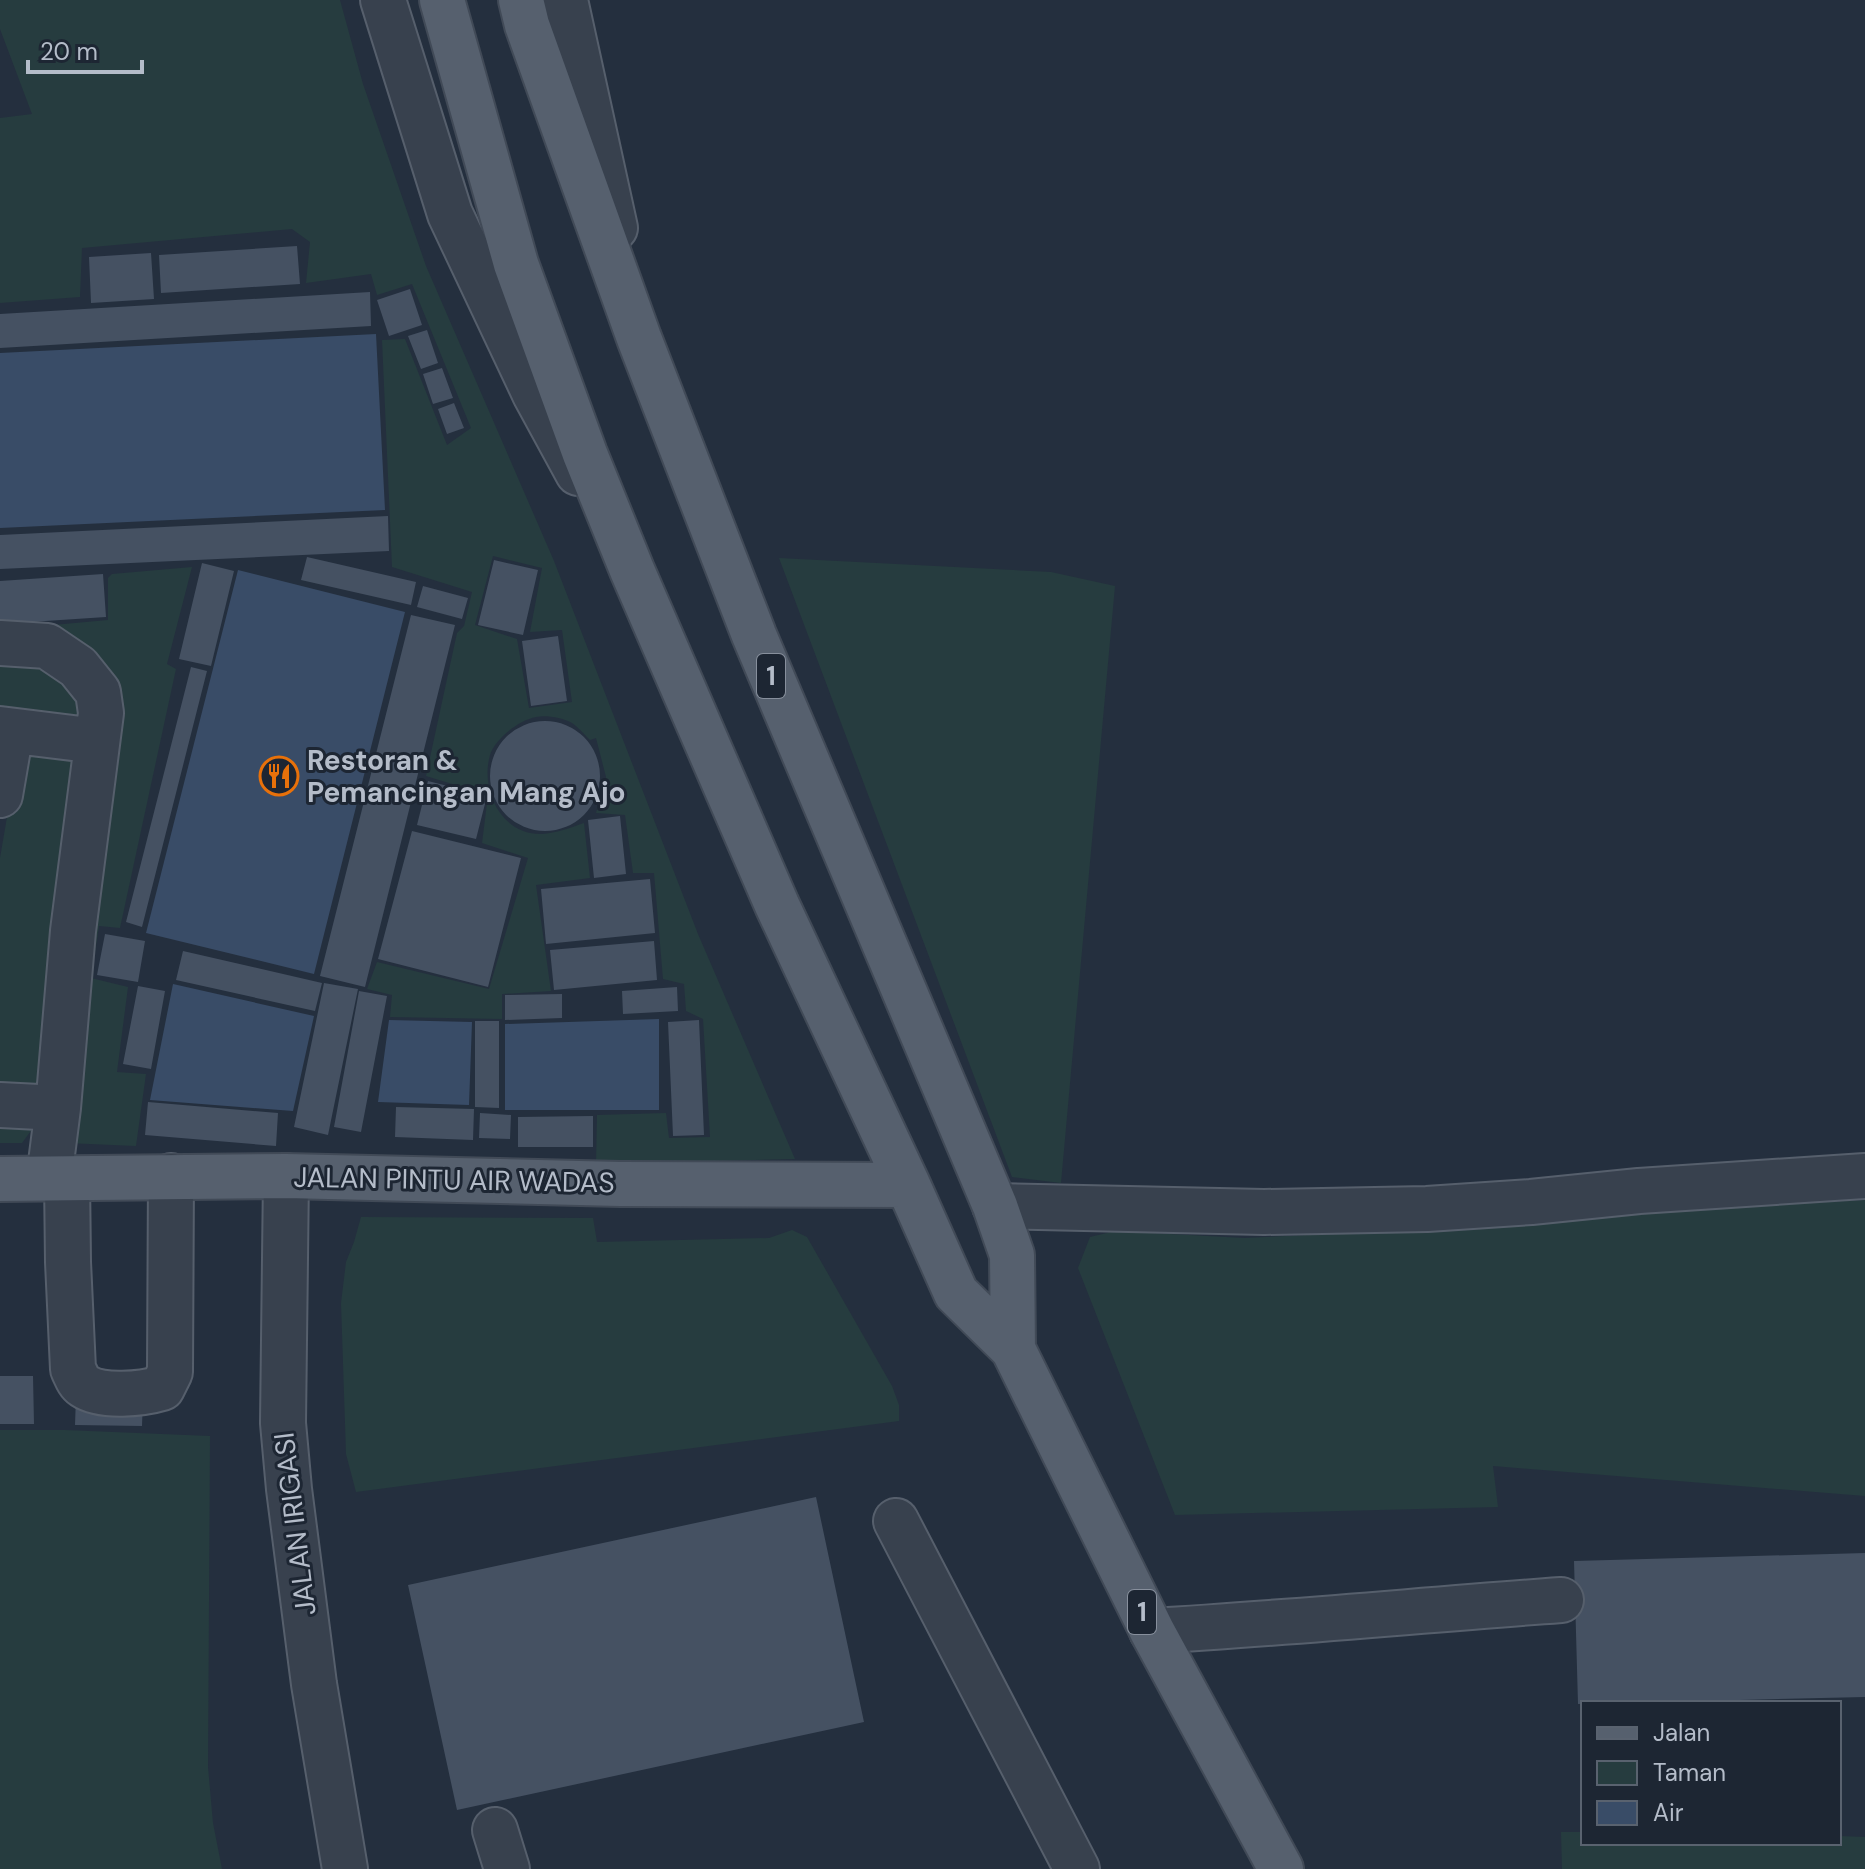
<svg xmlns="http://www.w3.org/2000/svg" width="1865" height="1869" font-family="'DM Sans',sans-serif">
<rect width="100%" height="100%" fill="#242f3e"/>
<path fill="#263c3f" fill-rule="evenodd" d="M 0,0 L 340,0 L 363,84 L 426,266 L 554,561 L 698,934 L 795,1159 L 596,1164 L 597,1115 L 666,1113 L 669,1138 L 710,1137 L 703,1019 L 686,1011 L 684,984 L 663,979 L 654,873 L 633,873 L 625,815 L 596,813 L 606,777 L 596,738 L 590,740 C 584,734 578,727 572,723 C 563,718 546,715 536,717 C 519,720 495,739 490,755 C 480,790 501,835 542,834 C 556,833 570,828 584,823 L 590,878 L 536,885 L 551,991 L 502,994 L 502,1019 L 390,1017 L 392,995 L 367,989 L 377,962 L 489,989 L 528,858 L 482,843 L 488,795 L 426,776 L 457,633 L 464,626 L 472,592 L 392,567 L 382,340 L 405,339 L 447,445 L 471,428 L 412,284 L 377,295 L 371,274 L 306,283 L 310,242 L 292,229 L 82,248 L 80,297 L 0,303 L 0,118 L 32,114 L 0,29 ZM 493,556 L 542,568 L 530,632 L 562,630 L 572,702 L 529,708 L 517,639 L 475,625 Z
M 779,558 L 1051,572 L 1115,586 L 1061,1183 L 1012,1177 Z
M 192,567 L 167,664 L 176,669 L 120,928 L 99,926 L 91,978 L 128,987 L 117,1072 L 146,1074 L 136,1146 L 66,1143 L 108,698 L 50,632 L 53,625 L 108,620 L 108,578 L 112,574 Z
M 0,655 L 53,661 L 87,696 L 89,729 L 0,717 Z
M 20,741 L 85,750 L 51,1094 L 0,1094 L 0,858 Z
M 0,1114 L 39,1120 L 22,1143 L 0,1143 Z
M 1865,1200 L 1865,1496 L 1493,1466 L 1498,1507 L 1175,1515 L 1078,1268 L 1090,1237 L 1115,1231 L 1244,1238 L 1464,1228 L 1688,1209 Z
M 361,1217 L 593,1218 L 597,1242 L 769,1238 L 792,1230 L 807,1237 L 892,1386 L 899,1405 L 899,1421 L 356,1492 L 346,1454 L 341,1303 L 346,1262 L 354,1242 Z
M 0,1430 L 65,1430 L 210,1436 L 208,1767 L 213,1823 L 222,1869 L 0,1869 Z
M 1561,1832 L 1583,1832 L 1583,1843 L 1839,1843 L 1839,1836 L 1865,1837 L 1865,1869 L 1562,1869 Z"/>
<path fill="#394c67" d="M 376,334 L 385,510 L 0,528 L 0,353 Z
M 238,570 L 405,612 L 314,974 L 146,933 Z
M 173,984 L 314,1016 L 293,1111 L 150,1100 Z
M 659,1019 L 659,1110 L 505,1110 L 505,1024 Z
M 389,1020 L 472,1022 L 469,1105 L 378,1102 Z"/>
<path fill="#455162" d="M 297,246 L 300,284 L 161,293 L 159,255 Z
M 151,253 L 154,299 L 91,303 L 89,257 Z
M 410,289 L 422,325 L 389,336 L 377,300 Z
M 370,292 L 371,326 L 0,348 L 0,314 Z
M 427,330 L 438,363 L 421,369 L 408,336 Z
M 442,368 L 453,398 L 433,404 L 423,374 Z
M 454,403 L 464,428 L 447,434 L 438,409 Z
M 388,516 L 389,551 L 0,569 L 0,535 Z
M 307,557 L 416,582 L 411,605 L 301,580 Z
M 494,560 L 538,570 L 523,635 L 478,625 Z
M 202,563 L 234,571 L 211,666 L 179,659 Z
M 103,574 L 106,617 L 0,624 L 0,581 Z
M 423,586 L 468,598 L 462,619 L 417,607 Z
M 411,615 L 455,625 L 365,987 L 320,976 Z
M 558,636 L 567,701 L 531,706 L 522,641 Z
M 191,667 L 207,671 L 142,927 L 126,922 Z
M490 776a55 55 0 1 1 110 0a55 55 0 1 1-110 0Z
M 428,781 L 487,796 L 476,839 L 417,825 Z
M 620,816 L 626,874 L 594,878 L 588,820 Z
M 412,831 L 521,858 L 488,987 L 378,959 Z
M 650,879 L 655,933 L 546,944 L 541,889 Z
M 105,934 L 145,941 L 138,982 L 97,975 Z
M 654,941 L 657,980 L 554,990 L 550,950 Z
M 183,951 L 322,983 L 315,1011 L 176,980 Z
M 324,983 L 358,989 L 328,1135 L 294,1127 Z
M 138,986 L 165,991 L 151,1069 L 123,1064 Z
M 677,987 L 678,1011 L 623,1014 L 622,991 Z
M 359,991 L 387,996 L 361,1132 L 334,1127 Z
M 562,994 L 562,1018 L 505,1020 L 505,995 Z
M 699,1020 L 704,1135 L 673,1136 L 668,1022 Z
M 475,1021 L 499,1021 L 499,1108 L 475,1107 Z
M 148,1102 L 278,1113 L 276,1146 L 145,1135 Z
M 396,1107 L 474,1109 L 473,1140 L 395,1137 Z
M 480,1113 L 511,1115 L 510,1139 L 479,1138 Z
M 593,1116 L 593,1147 L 518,1147 L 518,1117 Z
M 0,1376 L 33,1376 L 34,1424 L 0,1424 Z
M 76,1396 L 143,1397 L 142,1426 L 75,1425 Z
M 816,1497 L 864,1722 L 457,1810 L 408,1585 Z
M 1865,1553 L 1865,1697 L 1578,1704 L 1574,1561 Z"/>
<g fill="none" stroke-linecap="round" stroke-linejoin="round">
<g stroke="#565f6c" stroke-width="48">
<path id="minor" d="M 383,0 L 450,214 L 535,394 L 578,473
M 565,0 L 615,228
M 0,643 L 47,646 L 78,667 L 98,692 L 101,713 L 73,931 L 58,1108 L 49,1178
M 0,729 L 97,741
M 0,795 L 11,731
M 0,1105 L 58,1108
M 286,1176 L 283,1423 L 289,1489 L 314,1684 L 345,1869
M 67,1178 L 68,1262 L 73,1369 C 76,1375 78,1382 84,1386 C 102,1398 142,1394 162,1388 L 170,1372 L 171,1176
M 995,1206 L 1264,1212 L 1427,1209 L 1531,1202 L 1639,1191 L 1865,1176
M 896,1521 L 1077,1869
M 1152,1631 C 1288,1623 1424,1610 1561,1600
M 495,1830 L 507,1869"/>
</g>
<g stroke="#414a57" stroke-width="48">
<path id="major" d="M 442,0 L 516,264 L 585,454 L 632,570 L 777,905 L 908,1185 L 956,1293 L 1013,1349 L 1152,1631 L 1281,1869
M 521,0 L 527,25 L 639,338 L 754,635 L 995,1206 L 1012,1255 L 1013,1349
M 0,1179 L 286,1176 L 620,1184 L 908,1185"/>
</g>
<use href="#minor" stroke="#38414e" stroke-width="44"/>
<use href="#major" stroke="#56606e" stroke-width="44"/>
</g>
<defs>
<g id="restaurant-ring" transform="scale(2)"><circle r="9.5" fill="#1d2633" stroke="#e8710a" stroke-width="1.5"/><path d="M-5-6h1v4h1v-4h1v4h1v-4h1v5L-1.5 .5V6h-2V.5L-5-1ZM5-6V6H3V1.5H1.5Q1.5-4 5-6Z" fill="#e8710a"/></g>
</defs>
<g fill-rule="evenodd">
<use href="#restaurant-ring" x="279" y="776"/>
</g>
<g text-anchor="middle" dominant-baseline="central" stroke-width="6" stroke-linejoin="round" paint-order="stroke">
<g fill="#1d2633" stroke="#878f9c" stroke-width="2">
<rect x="757" y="654" width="28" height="44" rx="6"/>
<rect x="1128" y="1590" width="28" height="44" rx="6"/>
</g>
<g font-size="26" font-weight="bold" fill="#b4bcc9">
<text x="771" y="676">1</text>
<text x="1142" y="1612">1</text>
</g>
<g font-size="28" font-weight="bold" fill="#b4bcc9" stroke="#1d2633" text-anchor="start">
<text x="307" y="760">Restoran &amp;<tspan x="307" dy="32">Pemancingan Mang Ajo</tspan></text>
</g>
<g font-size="28" fill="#b4bcc9" stroke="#1d2633">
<text transform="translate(454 1180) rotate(1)">JALAN PINTU AIR WADAS</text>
<text transform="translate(295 1524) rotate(-97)">JALAN IRIGASI</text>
</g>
</g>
<rect x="1581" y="1701" width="260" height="144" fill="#1d2633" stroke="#59626f" stroke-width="2"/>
<rect x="1597" y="1727" width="40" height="12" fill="#56606e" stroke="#59626f" stroke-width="2"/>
<text x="1653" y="1741" font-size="24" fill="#b4bcc9">Jalan</text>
<rect x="1597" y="1761" width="40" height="24" fill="#263c3f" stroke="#59626f" stroke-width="2"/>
<text x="1653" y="1781" font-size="24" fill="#b4bcc9">Taman</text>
<rect x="1597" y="1801" width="40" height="24" fill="#394c67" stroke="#59626f" stroke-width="2"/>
<text x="1653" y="1821" font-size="24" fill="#b4bcc9">Air</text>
<path d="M28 60v12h114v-12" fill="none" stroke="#b4bcc9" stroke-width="4"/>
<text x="40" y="60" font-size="24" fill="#b4bcc9" stroke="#1d2633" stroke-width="6" paint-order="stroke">20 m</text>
</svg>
